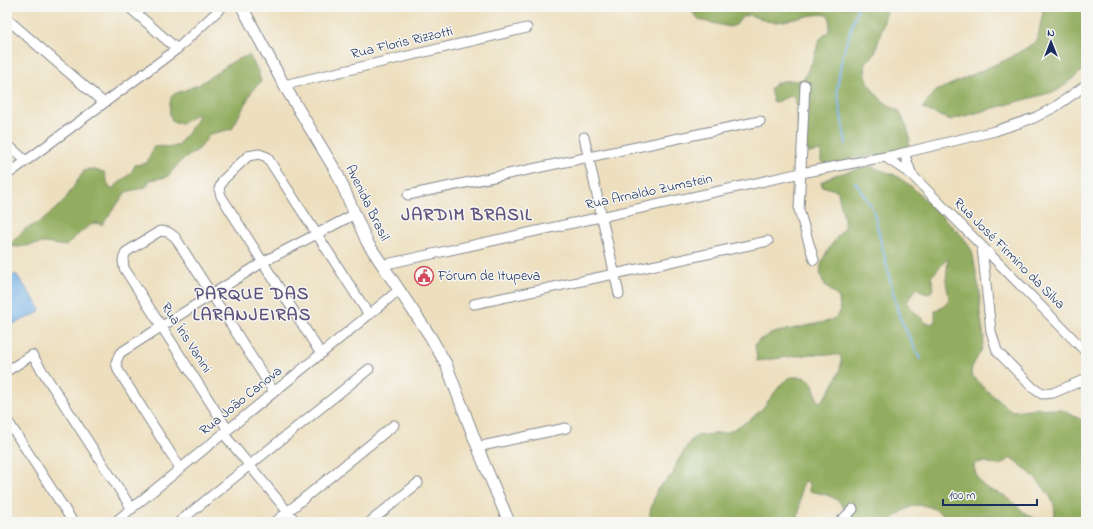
<svg xmlns="http://www.w3.org/2000/svg" width="1093" height="529" font-family="'Indie Flower',sans-serif">
<rect width="100%" height="100%" fill="#f6f6f2"/>
<filter id="ink" filterUnits="userSpaceOnUse"><feTurbulence type="fractalNoise" baseFrequency=".025" numOctaves="2"/><feDisplacementMap in="SourceGraphic" scale="8" xChannelSelector="R" yChannelSelector="G"/><feConvolveMatrix kernelMatrix="1 2 1 2 8 2 1 2 1" color-interpolation-filters="sRGB"/></filter>
<filter id="wash" filterUnits="userSpaceOnUse"><feTurbulence type="fractalNoise" baseFrequency=".012" numOctaves="4" result="noise"/><feDisplacementMap in="SourceGraphic" scale="16" xChannelSelector="R" yChannelSelector="G"/><feGaussianBlur stdDeviation="0.9" result="paint"/><feColorMatrix in="noise" values="0 0 0 0 0 0 0 0 0 0 0 0 0 0 0 0 0 1.4 0 .05"/><feComposite in="paint" operator="in"/></filter>
<g filter="url(#wash)">
<rect width="100%" height="100%" fill="#eddfbe"/>
<path fill="#93ad60" stroke="#576e5f" fill-rule="evenodd" d="M 688,7 L 888,7 L 875,53 L 871,58 L 866,61 C 861,83 881,103 899,111 C 903,119 914,138 908,146 C 900,158 867,156 854,158 C 844,160 834,166 824,165 L 821,161 L 821,151 L 808,153 C 797,144 798,112 795,98 L 790,96 L 776,102 L 773,101 L 770,89 C 777,79 789,80 800,81 L 804,78 L 814,58 L 819,40 L 829,31 L 830,19 L 828,15 C 810,12 793,22 774,22 C 764,22 756,16 747,15 L 742,17 L 736,25 L 730,27 L 699,20 Z
M 1039,7 L 1086,7 L 1086,68 L 1057,91 L 950,120 L 922,108 L 936,91 L 1010,58 L 1037,41 L 1043,12 Z
M 249,55 L 258,71 L 261,82 L 253,89 L 232,129 L 210,134 L 199,149 L 181,161 L 167,177 L 150,180 L 146,187 L 126,192 L 102,225 C 100,225 98,223 96,223 C 89,223 71,241 66,246 L 45,243 L 18,247 L 11,246 L 13,241 L 25,229 L 42,221 L 64,201 L 84,171 L 89,169 L 104,172 L 109,187 L 112,189 L 131,173 L 135,165 L 147,163 L 154,146 L 172,147 L 179,145 C 186,132 193,130 198,114 L 196,114 L 183,123 L 174,123 C 168,117 169,103 172,95 L 200,84 L 232,62 Z
M 869,166 L 895,175 L 912,187 L 963,237 L 972,251 L 980,293 L 980,313 L 984,337 L 982,349 L 972,367 L 971,374 L 986,390 L 1012,411 L 1039,408 L 1062,410 L 1086,422 L 1086,522 L 999,522 C 985,507 969,523 953,519 C 941,515 933,505 919,505 C 907,505 898,517 887,522 C 880,525 857,522 848,522 C 845,498 830,495 809,491 L 809,483 L 805,481 C 798,486 802,512 796,522 L 650,522 L 650,512 L 657,489 L 673,474 L 677,462 L 691,440 L 697,436 L 728,432 L 750,420 L 762,409 L 782,383 L 791,377 L 803,377 L 810,380 L 813,385 L 817,400 L 820,402 C 829,395 846,366 840,355 L 812,354 L 757,361 L 755,345 L 759,340 L 773,333 L 829,321 L 836,317 L 840,312 L 839,298 C 835,294 829,290 825,285 C 811,265 833,244 844,228 C 846,216 839,204 838,191 L 822,186 L 821,182 L 835,175 ZM 947,259 L 948,259 L 946,281 L 949,299 L 943,307 L 935,311 L 935,321 L 931,324 L 926,323 C 920,316 911,310 907,302 L 917,288 L 926,294 L 931,292 L 934,287 L 931,277 ZM 1011,458 C 1026,468 1064,500 1053,520 C 1029,523 1022,508 1005,496 C 1001,493 997,493 993,491 C 981,487 975,477 974,465 L 976,463 L 984,462 L 1000,465 Z"/>
<path fill="#76b3e8" stroke="#4871a3" d="M 16,274 L 40,308 L 38,313 L 7,327 L 7,280 Z"/>
<g fill="none" stroke-linecap="round" stroke-linejoin="round">
<path stroke="#76b3e8" stroke-width="2" d="M 846,144 L 837,90 L 842,57 L 858,7
M 855,182 L 873,209 L 899,316 L 920,359"/>
</g>
</g>
<g filter="url(#ink)">
<g fill="none" stroke-linecap="round" stroke-linejoin="round">
<g stroke="#84878e" stroke-width="11">
<path id="minor" d="M 129,7 L 177,49
M 7,19 L 104,103
M 284,85 L 527,28
M 805,85 L 799,210 L 814,260
M 584,137 L 619,294
M 7,144 L 26,161
M 904,153 L 912,175
M 885,157 L 912,175 L 1086,352
M 7,175 L 177,49 L 222,7
M 408,195 L 760,121
M 982,247 L 991,331 L 997,351 L 1033,388 L 1042,394 L 1053,393 L 1086,379
M 382,265 L 801,173 L 895,155 L 995,131 L 1034,118 L 1055,107 L 1086,85
M 474,304 L 768,241
M 321,354 L 221,196 L 219,189 L 223,180 L 248,156 L 259,154 L 267,157 L 369,315
M 7,371 L 32,355 L 132,509
M 7,420 L 73,522
M 228,430 L 124,268 L 123,260 L 126,252 L 160,231 L 168,232 L 175,237 L 274,392
M 223,433 L 296,522
M 477,447 L 566,428
M 180,468 L 118,370 L 116,362 L 120,353 L 263,262 L 355,214
M 115,522 L 399,290
M 179,522 L 369,369
M 275,522 L 394,425
M 370,522 L 418,483
M 840,522 L 853,509"/>
</g>
<g stroke="#84878e" stroke-width="13">
<path id="major" d="M 242,7 L 284,85 L 337,173 L 367,242 L 430,336 L 446,364 L 483,461 L 509,522"/>
</g>
<use href="#minor" stroke="#fff" stroke-width="9"/>
<use href="#major" stroke="#fff" stroke-width="11"/>
</g>
</g>
<defs>
<g id="civic-ring" transform="scale(1)"><circle r="9.5" fill="#f6f6f2" stroke="#d1495b" stroke-width="1.5"/><path d="M-.6-6.5H3V-4.5H.6V-3L4-1V1h2V6H-6V1h2V-1L-.6-3ZM-1.2 2.5V6h2.4V2.5Z" fill="#d1495b"/></g>
</defs>
<g fill-rule="evenodd">
<use href="#civic-ring" x="424" y="276"/>
</g>
<g text-anchor="middle" dominant-baseline="central" stroke-width="3" stroke-linejoin="round" paint-order="stroke">
<g font-size="14" fill="#1b2f5e" stroke="#f6f6f2">
<text transform="translate(402 43) rotate(-13)">Rua Floris Rizzotti</text>
<text transform="translate(649 192) rotate(-12)">Rua Arnaldo Zumstein</text>
<text transform="translate(367 203) rotate(64)">Avenida Brasil</text>
<text transform="translate(1009 254) rotate(45)">Rua José Firmino da Silva</text>
<text transform="translate(186 338) rotate(57)">Rua Íris Vanini</text>
<text transform="translate(241 401) rotate(-39)">Rua João Canova</text>
</g>
<g font-size="14" fill="#1b2f5e" stroke="#f6f6f2" text-anchor="start">
<text x="438" y="276">Fórum de Itupeva</text>
</g>
<g font-size="18" font-weight="bold" letter-spacing="1" fill="#5d537e" stroke="#f6f6f2">
<text x="467" y="216">JARDIM BRASIL</text>
<text x="252" y="295">PARQUE DAS<tspan x="252" dy="21">LARANJEIRAS</tspan></text>
</g>
</g>
<rect width="1093" height="529" fill="none" stroke="#f6f6f2" stroke-width="24"/>
<g transform="translate(1051 42)" stroke="#f6f6f2" stroke-width="3" paint-order="stroke">
<path d="M0-3L7 15L0 10L-7 15Z" fill="#1b2f5e"/>
<text y="-6" font-size="11" font-weight="bold" text-anchor="middle" fill="#1b2f5e">N</text>
</g>
<path d="M943 499v6h94v-6" fill="none" stroke="#1b2f5e" stroke-width="2"/>
<text x="949" y="499" font-size="12" fill="#1b2f5e" stroke="#f6f6f2" stroke-width="3" paint-order="stroke">100 m</text>
</svg>
